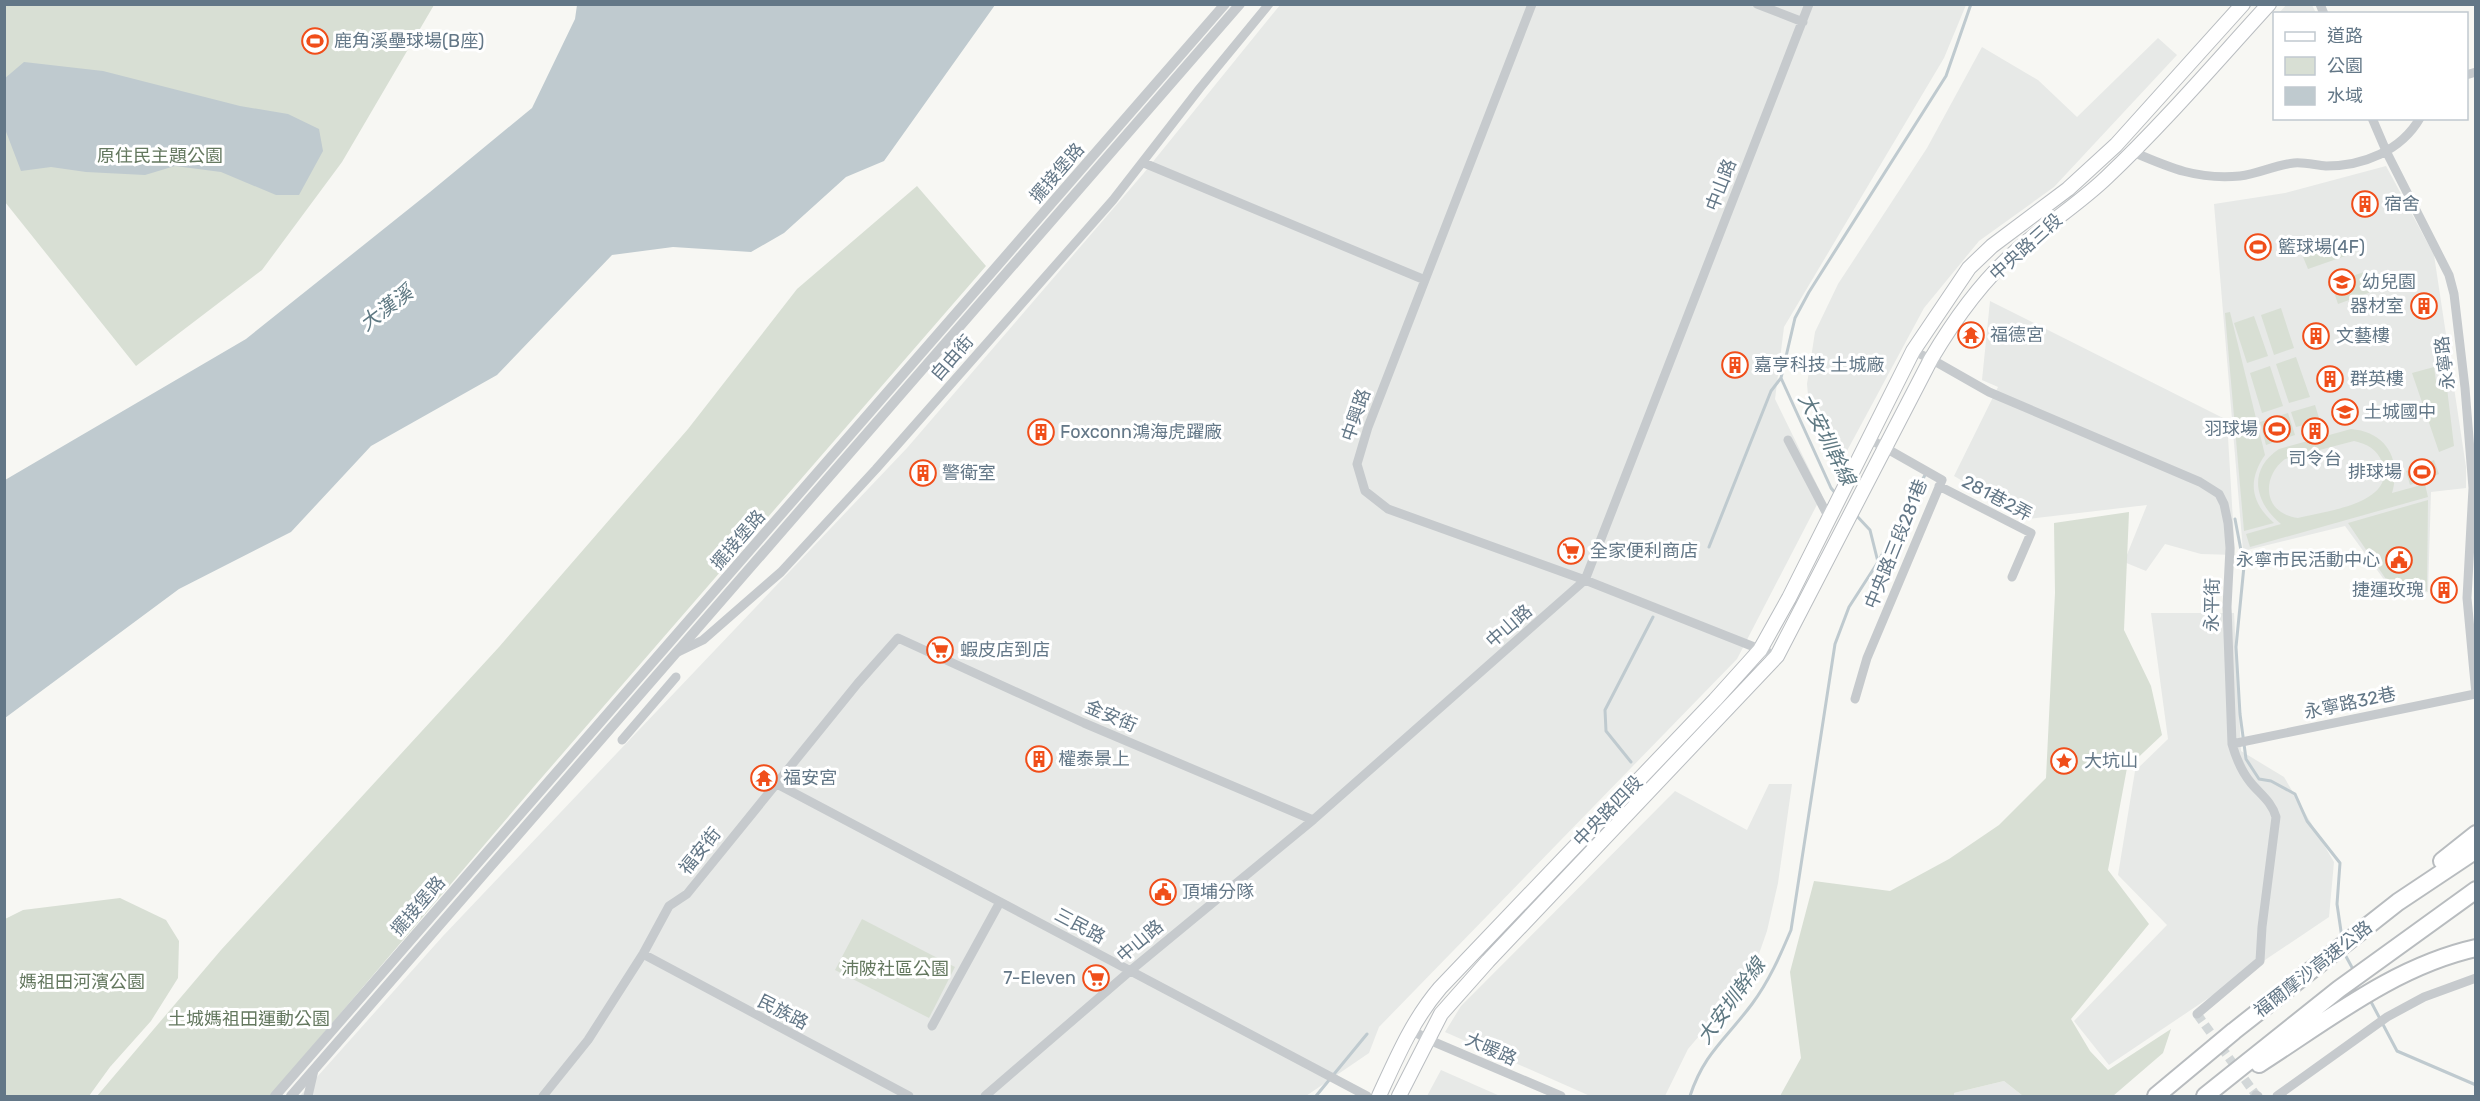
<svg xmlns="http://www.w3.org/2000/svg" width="2480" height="1101" font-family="Rubik,'Noto Sans TC',sans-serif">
<rect width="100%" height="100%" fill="#f7f7f3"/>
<path fill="#e7e9e7" d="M 2287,4 L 2312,5 L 2316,13 L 2279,13 Z
M 1280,5 L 1966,5 L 1944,58 L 1784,327 L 1775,399 L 1822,495 L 1737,659 L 1379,1027 L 1369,1053 L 1306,1096 L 300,1096 L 443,936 L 907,448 L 1143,174 Z
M 2158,38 L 2177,55 L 2054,187 L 1979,241 L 1924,308 L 1841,462 L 1809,406 L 1807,384 L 1815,332 L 1838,284 L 1927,148 L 1982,47 L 2038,80 L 2077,117 Z
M 2386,166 L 2434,255 L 2466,467 L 2466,488 L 2431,492 L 2428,592 L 2396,596 L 2345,526 L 2243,551 L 2214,204 L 2285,193 Z
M 1990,301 L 2227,420 L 2235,555 L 2201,554 L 2165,544 L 2146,571 L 2124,562 L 2147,505 L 2028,519 L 1954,476 L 1998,387 L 1982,380 Z
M 2151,613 L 2234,613 L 2241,751 L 2284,777 L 2334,862 L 2329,917 L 2109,1065 L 2074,1021 L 2167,925 L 2118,875 L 2135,771 L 2168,739 Z
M 1769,784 L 1792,784 L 1778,883 L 1767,931 L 1754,968 L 1734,995 L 1688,1049 L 1665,1096 L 1590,1096 L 1445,1032 L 1461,1006 L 1675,791 L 1747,830 Z
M 1441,1070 L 1500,1096 L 1427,1096 Z
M 2004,1081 L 2023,1096 L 1954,1096 L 1954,1093 Z"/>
<path fill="#d8dfd4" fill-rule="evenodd" d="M 4,5 L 434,5 L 342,162 L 262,270 L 136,366 L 5,202 Z
M 917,186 L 986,266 L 537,783 L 270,1096 L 97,1096 L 221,950 L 499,647 L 688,429 L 797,289 Z
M 2344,237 L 2351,254 L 2308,269 L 2301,252 Z
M 2367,271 L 2374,291 L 2338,304 L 2331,283 Z
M 2281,308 L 2294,348 L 2274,355 L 2261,315 Z
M 2230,312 L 2265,455 C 2247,481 2251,503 2274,523 L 2244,531 L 2225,313 Z
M 2254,316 L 2268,356 L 2247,363 L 2234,323 Z
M 2296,357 L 2310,397 L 2289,403 L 2276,364 Z
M 2270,366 L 2283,406 L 2262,413 L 2250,373 Z
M 2434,367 L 2436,381 L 2446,380 L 2454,446 L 2439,452 L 2412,373 Z
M 2315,405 L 2320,421 L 2296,427 L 2291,412 Z
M 2288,413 L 2295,435 L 2266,445 L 2260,422 Z
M 2351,429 C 2386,432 2402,459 2392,493 L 2425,484 L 2428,497 L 2250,547 L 2246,534 L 2281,524 C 2255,503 2247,470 2279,449 ZM 2354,441 C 2367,444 2377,449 2382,462 C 2398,504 2324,511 2298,518 C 2264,514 2260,478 2285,459 Z
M 2434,460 L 2439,474 L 2410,485 L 2406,471 Z
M 2428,500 L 2427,591 L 2396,594 L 2348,523 Z
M 2129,512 L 2124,630 L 2151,686 L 2162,735 L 2127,768 L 2108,870 L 2149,924 L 2071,1019 L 2090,1051 L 2108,1070 L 2171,1029 L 2163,1053 L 2113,1096 L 2023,1096 L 2004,1081 L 1954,1093 L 1954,1096 L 1780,1096 L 1801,1058 L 1790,972 L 1814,881 L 1890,891 L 1949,859 L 1999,825 L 2046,778 L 2055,593 L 2054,523 Z
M 120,898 L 166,920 L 179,941 L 178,978 L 151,1021 L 110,1067 L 89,1096 L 5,1096 L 5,919 L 23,910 Z
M 862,919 L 955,967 L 929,1018 L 835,970 Z"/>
<path fill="#bfcacf" d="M 577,5 L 995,5 L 884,161 L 846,177 L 784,233 L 751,252 L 673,247 L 612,255 L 497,375 L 371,446 L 291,532 L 179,589 L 5,718 L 5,480 L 246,339 L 430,192 L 532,108 L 575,19 Z
M 24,62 L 103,71 L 240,106 L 288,114 L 319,129 L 323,151 L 299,195 L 276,195 L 221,172 L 175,166 L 145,175 L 86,172 L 51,167 L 21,171 L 5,129 L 4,79 Z"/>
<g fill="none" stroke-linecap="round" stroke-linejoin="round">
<path stroke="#bfcacf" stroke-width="3" d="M 1836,494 L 1831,488 L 1781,378 L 1795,318 L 1809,292 L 1946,76 L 1971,4
M 2235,519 L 2244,566 L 2236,647 L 2240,714 L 2246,759 L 2259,779 L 2271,781 L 2295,794 L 2307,821 L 2340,863 L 2337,904 L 2342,938
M 1709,547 L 1771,391 L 1781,378
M 1878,562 L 1925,475
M 1631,762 L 1606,731 L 1605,710 L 1653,617
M 2343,951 L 2354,971
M 2369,998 L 2397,1051 L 2476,1085
M 1316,1096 L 1367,1034
M 1690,1096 C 1704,1053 1726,1039 1752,1004 C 1769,981 1780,956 1791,930 L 1835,644 L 1849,607 L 1878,562 L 1870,530 L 1855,514"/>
<path stroke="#d2d7d8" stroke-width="9" stroke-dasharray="9 4.5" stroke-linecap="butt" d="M 2197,1014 L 2256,1095"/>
<g stroke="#b9bdc1" stroke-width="16">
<path id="primary" d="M 1379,1096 C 1397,1057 1412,1021 1440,988 L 1715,700 L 1760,650 L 1789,598 L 1913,351 L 1969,268 L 1992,246 L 2068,189 L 2116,145 L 2243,4
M 1399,1096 L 1441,1014 L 1488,961 L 1777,656 L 1931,359 C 1954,320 1981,282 2015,252 C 2045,225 2079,204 2107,177 C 2164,123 2216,62 2269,4"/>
</g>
<g stroke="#b8bcbf" stroke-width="20">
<path id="motorway" d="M 2442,861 L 2476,834
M 2259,1064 C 2328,1020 2395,966 2476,948
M 2156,1096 L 2234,1031 L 2398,902 L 2476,850
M 2205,1096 L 2339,989 L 2476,890"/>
</g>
<path stroke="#c6cacd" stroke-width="9" d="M 1532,4 L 1368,427 L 1357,464 L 1365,491 L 1388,509 L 1585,580 L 1777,656
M 1757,4 L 1803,22
M 2320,4 L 2324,14
M 2466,75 L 2476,72
M 2372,118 L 2387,153 L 2449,275 L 2454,294 L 2465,388 L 2473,488 L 2467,598 L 2476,694
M 2133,152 C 2170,168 2198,180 2240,176 C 2258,174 2275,165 2294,163 C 2304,162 2315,165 2326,166 C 2363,166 2401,151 2420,118
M 1144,163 L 1425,280
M 1913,351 L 1931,359 L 1989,392 L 2200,482 L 2219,494 L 2224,504 L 2228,523 L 2230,548 L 2227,607 L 2232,744 C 2236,758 2241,771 2251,783 C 2260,794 2272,802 2276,817 L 2262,927 L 2260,961 L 2197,1014
M 1788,440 L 1829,518
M 1939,486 L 2031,533 L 2012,577
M 678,652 L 703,640 L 781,572 L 876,469 L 1113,200 L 1200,88 L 1269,4
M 1855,699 L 1867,658 L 1942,480 L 1868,438
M 622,740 L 676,677
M 2232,744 L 2475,694
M 777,784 L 1367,1096
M 643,954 L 909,1096
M 932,1026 L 1000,902
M 1410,1029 L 1427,1039 L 1561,1096
M 2256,1095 L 2258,1096
M 308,1096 L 314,1070
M 543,1096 L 588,1040 L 643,954 L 669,906 L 687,894 L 858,683 L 898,638 L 1084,723 L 1313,820
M 985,1096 L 1130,971 L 1313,820 L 1585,580 L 1809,4
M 2277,1096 L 2387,1017 L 2424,997 L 2476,978"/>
<path stroke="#c6cacd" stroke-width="10" d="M 275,1096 L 1225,4
M 291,1096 L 1240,4"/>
<use href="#primary" stroke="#fff" stroke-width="14"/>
<use href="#motorway" stroke="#fff" stroke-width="16"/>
</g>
<defs>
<g id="stadium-ring" transform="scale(1.35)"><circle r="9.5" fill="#fff" stroke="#f04e1a" stroke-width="1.5"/><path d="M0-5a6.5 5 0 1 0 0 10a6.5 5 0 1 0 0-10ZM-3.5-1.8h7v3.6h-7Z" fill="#f04e1a"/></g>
<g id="building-ring" transform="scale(1.35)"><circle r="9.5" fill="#fff" stroke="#f04e1a" stroke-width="1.5"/><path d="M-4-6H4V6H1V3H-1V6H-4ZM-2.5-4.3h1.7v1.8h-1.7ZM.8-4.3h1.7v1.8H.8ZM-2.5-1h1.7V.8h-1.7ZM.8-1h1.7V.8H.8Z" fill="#f04e1a"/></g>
<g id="school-ring" transform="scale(1.35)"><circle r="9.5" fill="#fff" stroke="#f04e1a" stroke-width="1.5"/><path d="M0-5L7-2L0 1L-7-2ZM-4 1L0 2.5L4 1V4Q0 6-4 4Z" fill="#f04e1a"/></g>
<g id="temple-ring" transform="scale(1.35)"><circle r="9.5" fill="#fff" stroke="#f04e1a" stroke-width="1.5"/><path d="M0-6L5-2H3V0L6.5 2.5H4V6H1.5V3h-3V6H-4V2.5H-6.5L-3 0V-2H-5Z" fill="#f04e1a"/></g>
<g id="supermarket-ring" transform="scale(1.35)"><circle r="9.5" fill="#fff" stroke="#f04e1a" stroke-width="1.5"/><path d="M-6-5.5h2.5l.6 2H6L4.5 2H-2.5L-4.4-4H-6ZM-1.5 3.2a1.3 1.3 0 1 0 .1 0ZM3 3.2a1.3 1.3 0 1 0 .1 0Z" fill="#f04e1a"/></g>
<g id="civic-ring" transform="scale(1.35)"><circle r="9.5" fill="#fff" stroke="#f04e1a" stroke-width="1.5"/><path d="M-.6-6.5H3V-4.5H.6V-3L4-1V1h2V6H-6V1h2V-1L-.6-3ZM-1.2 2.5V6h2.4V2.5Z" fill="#f04e1a"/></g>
<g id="sight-ring" transform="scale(1.35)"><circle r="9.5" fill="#fff" stroke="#f04e1a" stroke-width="1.5"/><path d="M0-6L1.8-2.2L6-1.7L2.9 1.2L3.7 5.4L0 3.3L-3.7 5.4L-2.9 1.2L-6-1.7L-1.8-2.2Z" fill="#f04e1a"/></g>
</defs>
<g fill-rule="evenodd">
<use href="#stadium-ring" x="315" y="41"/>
<use href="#building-ring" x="2365" y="204"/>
<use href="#stadium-ring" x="2258" y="247"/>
<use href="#school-ring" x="2342" y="282"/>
<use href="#building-ring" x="2424" y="306"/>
<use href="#temple-ring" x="1971" y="335"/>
<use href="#building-ring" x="2316" y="336"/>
<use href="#building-ring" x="1735" y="365"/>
<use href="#building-ring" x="2330" y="379"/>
<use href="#school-ring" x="2345" y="412"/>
<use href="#stadium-ring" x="2277" y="429"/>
<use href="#building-ring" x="2315" y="431"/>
<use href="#building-ring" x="1041" y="432"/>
<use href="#stadium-ring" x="2422" y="472"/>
<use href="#building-ring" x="923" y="473"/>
<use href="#supermarket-ring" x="1571" y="551"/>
<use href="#civic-ring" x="2399" y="560"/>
<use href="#building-ring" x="2444" y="590"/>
<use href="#supermarket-ring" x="940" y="650"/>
<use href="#building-ring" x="1039" y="759"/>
<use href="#sight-ring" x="2064" y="761"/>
<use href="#temple-ring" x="764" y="778"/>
<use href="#civic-ring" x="1163" y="892"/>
<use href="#supermarket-ring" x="1096" y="978"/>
</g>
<g text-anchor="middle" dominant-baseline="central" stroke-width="6" stroke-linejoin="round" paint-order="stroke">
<g font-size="18" fill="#637787" stroke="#fff" text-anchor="start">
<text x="334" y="41">鹿角溪壘球場(B座)</text>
<text x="2384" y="204">宿舍</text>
<text x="2278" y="247">籃球場(4F)</text>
<text x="2362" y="282">幼兒園</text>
<text x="2404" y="306" text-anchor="end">器材室</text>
<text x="1990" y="335">福德宮</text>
<text x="2336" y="336">文藝樓</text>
<text x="1754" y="365">嘉亨科技 土城廠</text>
<text x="2350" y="379">群英樓</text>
<text x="2364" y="412">土城國中</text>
<text x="2258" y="429" text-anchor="end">羽球場</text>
<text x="1060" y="432">Foxconn鴻海虎躍廠</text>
<text x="2315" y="459" text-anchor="middle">司令台</text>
<text x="2402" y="472" text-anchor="end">排球場</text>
<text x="942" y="473">警衛室</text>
<text x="1590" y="551">全家便利商店</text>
<text x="2380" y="560" text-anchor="end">永寧市民活動中心</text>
<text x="2424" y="590" text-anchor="end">捷運玫瑰</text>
<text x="960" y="650">蝦皮店到店</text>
<text x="1058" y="759">權泰景上</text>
<text x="2084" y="761">大坑山</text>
<text x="783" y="778">福安宮</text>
<text x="1182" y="892">頂埔分隊</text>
<text x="1076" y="978" text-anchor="end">7-Eleven</text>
</g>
<g font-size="18" fill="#64785f" stroke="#fff">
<text x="160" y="156">原住民主題公園</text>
<text x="895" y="969">沛陂社區公園</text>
<text x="82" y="982">媽祖田河濱公園</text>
<text x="249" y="1019">土城媽祖田運動公園</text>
</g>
<g font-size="18" fill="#637787" stroke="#fff">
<text transform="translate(1057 173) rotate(-49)">擺接堡路</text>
<text transform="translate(1721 185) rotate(-69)">中山路</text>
<text transform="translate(2026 247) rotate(-42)">中央路三段</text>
<text transform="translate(952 358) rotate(-49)">自由街</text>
<text transform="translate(2445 363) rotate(-97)">永寧路</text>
<text transform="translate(1356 415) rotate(-71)">中興路</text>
<text transform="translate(1997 498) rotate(28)">281巷2弄</text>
<text transform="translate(738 540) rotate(-49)">擺接堡路</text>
<text transform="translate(1896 544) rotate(-68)">中央路三段281巷</text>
<text transform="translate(2212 605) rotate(-89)">永平街</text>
<text transform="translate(1509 626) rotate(-41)">中山路</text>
<text transform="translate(2350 703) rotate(-12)">永寧路32巷</text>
<text transform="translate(1111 716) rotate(23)">金安街</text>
<text transform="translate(1608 811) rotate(-46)">中央路四段</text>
<text transform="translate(700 851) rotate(-51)">福安街</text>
<text transform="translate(418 906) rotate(-49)">擺接堡路</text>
<text transform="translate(1080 926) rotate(28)">三民路</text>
<text transform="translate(1140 941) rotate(-40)">中山路</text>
<text transform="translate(2313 969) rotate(-38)">福爾摩沙高速公路</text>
<text transform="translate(783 1012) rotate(27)">民族路</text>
<text transform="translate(1491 1049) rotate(24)">大暖路</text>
</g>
<g font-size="20" font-style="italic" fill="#5f7983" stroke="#fff">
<text transform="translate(386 308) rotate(-37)">大漢溪</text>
<text transform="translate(1827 439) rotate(63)">大安圳幹線</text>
<text transform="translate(1731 1001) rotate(-54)">大安圳幹線</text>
</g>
</g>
<rect width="2480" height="1101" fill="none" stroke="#637787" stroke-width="12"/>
<rect x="2273" y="12" width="195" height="108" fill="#ffffff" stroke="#c1c9cf" stroke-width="1.5"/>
<rect x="2285" y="32" width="30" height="9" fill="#ffffff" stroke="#c1c9cf" stroke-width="1.5"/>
<text x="2327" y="42" font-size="18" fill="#637787">道路</text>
<rect x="2285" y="57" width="30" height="18" fill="#d8dfd4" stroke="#c1c9cf" stroke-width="1.5"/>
<text x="2327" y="72" font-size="18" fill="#637787">公園</text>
<rect x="2285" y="87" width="30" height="18" fill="#bfcacf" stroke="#c1c9cf" stroke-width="1.5"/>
<text x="2327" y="102" font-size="18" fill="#637787">水域</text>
</svg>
